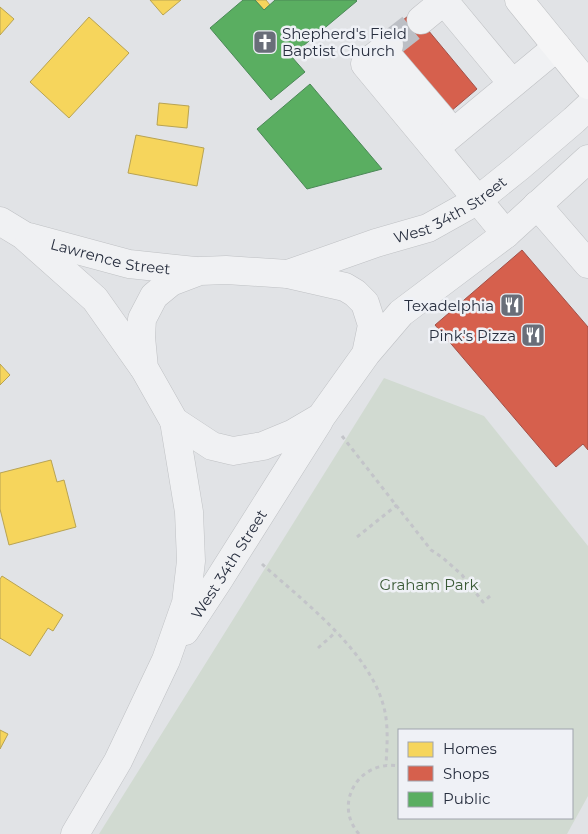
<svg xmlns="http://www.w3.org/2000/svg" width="588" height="834" font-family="Montserrat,sans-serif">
<rect width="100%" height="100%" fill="#e1e3e6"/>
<path fill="#d1dad1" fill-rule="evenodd" d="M 384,378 L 484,416 L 588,546 L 588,796 L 567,834 L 99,834 ZM 572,730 L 572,818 L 399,818 L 399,730 Z"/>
<path fill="#f6d55c" stroke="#b8a353" d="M 150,0 L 181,0 L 163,15 Z
M 255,0 L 266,0 L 270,5 L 264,10 Z
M 0,7 L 14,19 L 0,35 Z
M 89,17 L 129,53 L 69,118 L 30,82 Z
M 159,103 L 189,106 L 187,128 L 157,125 Z
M 136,135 L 204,148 L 197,186 L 128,173 Z
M 0,364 L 10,375 L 0,385 Z
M 51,460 L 57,482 L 64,480 L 76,527 L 9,545 L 0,509 L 0,473 Z
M 2,576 L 63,615 L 53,631 L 48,628 L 30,656 L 0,638 L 0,639 L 0,579 Z
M 0,730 L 8,734 L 0,749 Z"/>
<path fill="#d6604d" stroke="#a25149" d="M 413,12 L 477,89 L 450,112 L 382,37 Z
M 522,250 L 588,327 L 588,450 L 583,444 L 556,467 L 435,325 Z"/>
<path fill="#5aae61" stroke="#4b8857" d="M 243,0 L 255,0 L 264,10 L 275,0 L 356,0 L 357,1 L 291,56 L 305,72 L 271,100 L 210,28 Z
M 310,84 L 382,169 L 307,189 L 257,129 Z"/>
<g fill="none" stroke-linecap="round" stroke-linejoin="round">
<path stroke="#bcbfc5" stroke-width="28" stroke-dasharray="28 14" stroke-linecap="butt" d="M 389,45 L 421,20"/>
<g stroke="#bfc1c4" stroke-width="29">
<g id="minor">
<path d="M 421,20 L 444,1 L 512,83"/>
<path d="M 389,45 L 383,50 L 453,132"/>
<path d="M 383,50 L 365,64 L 506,234"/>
<path d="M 435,148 L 557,47"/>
<path d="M 537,205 L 588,264"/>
<path d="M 0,221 L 23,235 L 95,299 L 143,367"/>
<path id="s1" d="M 29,237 L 129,264 L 195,271"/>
<path id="s2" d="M 288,274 L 376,243 L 428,228 L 478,200 L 519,167 L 574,120 L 588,107"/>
<path d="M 366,354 L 372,325 L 365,303 L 355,293 L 345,287 L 288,274 L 226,270 L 200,271 L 171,282 L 154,296 L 142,319 L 141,337 L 144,368 L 174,421 L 212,446 L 233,451 L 263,446 L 292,434 L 321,417 L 366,354 L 401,313 L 506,234 L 588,159"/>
<path id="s3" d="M 185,631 L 218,581 L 319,421"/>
<path d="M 75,834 L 118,761 L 166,660 L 186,603 L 191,561 L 189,512 L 174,421"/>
</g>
</g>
<g stroke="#bec0c3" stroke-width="29">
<path id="major" d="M 519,0 L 588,85"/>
</g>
<path stroke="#c3c4c9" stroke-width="3" stroke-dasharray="4 4" stroke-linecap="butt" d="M 342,436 L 431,550 L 443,558 L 462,575 L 483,602 L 490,596
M 357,537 L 397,505
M 262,564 C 303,601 367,649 383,704 C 389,724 387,745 386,765
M 318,648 L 336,632
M 359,834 C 332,803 360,759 399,766"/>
<use href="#minor" stroke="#f0f1f3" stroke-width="28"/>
<use href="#major" stroke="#f5f5f6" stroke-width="28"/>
</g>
<defs>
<g id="church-square" transform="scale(1.25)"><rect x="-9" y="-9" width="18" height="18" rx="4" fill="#696e79" stroke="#eff1f6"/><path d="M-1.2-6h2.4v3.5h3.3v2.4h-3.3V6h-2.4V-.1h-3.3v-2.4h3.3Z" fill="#fff"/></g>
<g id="restaurant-square" transform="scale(1.25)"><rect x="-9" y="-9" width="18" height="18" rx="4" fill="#696e79" stroke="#eff1f6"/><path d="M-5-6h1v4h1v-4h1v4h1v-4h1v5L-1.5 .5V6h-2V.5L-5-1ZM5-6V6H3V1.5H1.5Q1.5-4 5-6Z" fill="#fff"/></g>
</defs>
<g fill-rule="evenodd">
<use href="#church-square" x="265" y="42"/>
<use href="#restaurant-square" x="512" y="305"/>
<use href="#restaurant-square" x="533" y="335"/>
</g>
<g text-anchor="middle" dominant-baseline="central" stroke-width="5" stroke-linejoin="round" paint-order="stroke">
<g font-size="15" fill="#282f3f" stroke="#eff1f6" text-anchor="end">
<text x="282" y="33" text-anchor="start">Shepherd's Field<tspan x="282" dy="17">Baptist Church</tspan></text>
<text x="494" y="305">Texadelphia</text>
<text x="516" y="335">Pink's Pizza</text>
</g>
<g font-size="15" fill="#282f3f" stroke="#eff1f6">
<text stroke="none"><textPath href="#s2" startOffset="175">West 34th Street</textPath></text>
<text stroke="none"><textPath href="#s1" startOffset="84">Lawrence Street</textPath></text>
<text stroke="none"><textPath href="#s3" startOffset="80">West 34th Street</textPath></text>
</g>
<g font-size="15" fill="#3a5a36" stroke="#eff1f6">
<text x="429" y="584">Graham Park</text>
</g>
</g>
<rect x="398" y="729" width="175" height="90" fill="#eff1f6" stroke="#9fa3ad"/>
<rect x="408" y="742" width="25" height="15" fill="#f6d55c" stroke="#9fa3ad"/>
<text x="443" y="754" font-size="15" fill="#282f3f">Homes</text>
<rect x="408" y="766" width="25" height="15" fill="#d6604d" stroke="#9fa3ad"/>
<text x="443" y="779" font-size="15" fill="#282f3f">Shops</text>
<rect x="408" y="792" width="25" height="15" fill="#5aae61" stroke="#9fa3ad"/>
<text x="443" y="804" font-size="15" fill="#282f3f">Public</text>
</svg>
